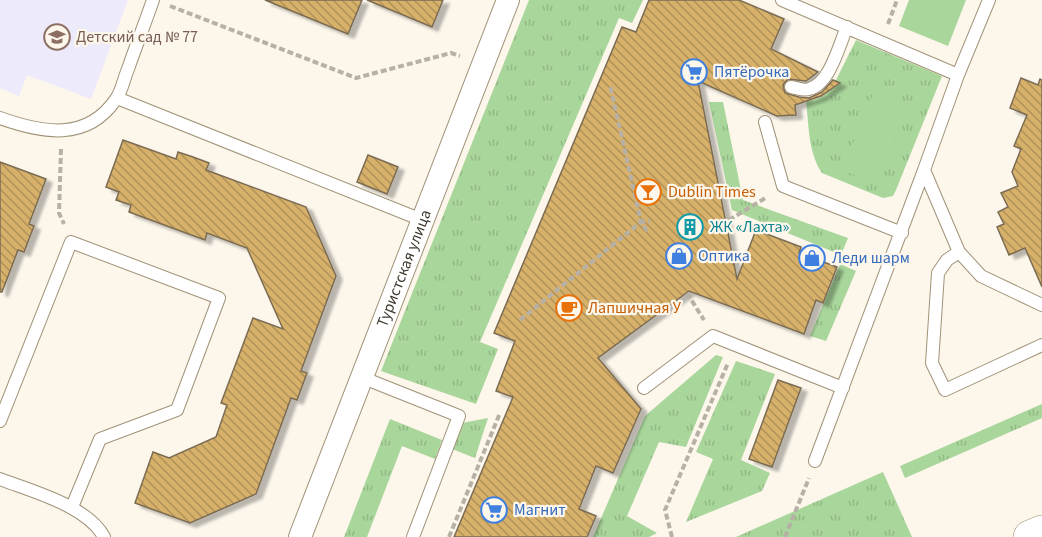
<svg xmlns="http://www.w3.org/2000/svg" width="1042" height="537" font-family="'Source Sans 3',sans-serif">
<defs>
<pattern id="grass-tufts" width="24" height="20" patternUnits="userSpaceOnUse" patternTransform="scale(1.5)"><rect width="24" height="20" fill="#a9d69b"/><path d="M3 7l-1-3M5 7V3M7 7l1-3M15 17l-1-3M17 17v-4M19 17l1-3" fill="none" stroke="#92b886"/></pattern>
<pattern id="building-back-hatch" width="6" height="6" patternUnits="userSpaceOnUse" patternTransform="scale(1.5)"><rect width="6" height="6" fill="#d7b16b"/><path d="M-1 5l2 2M0 0l6 6M5-1l2 2" fill="none" stroke="#b09158"/></pattern>
<filter id="shadow"><feDropShadow dx="6" dy="4" stdDeviation="1.5" flood-color="#0004"/></filter>
</defs>
<rect width="100%" height="100%" fill="#fcf6eb"/>
<path fill="#edeafc" d="M 0,0 L 128,0 L 91,99 L 27,75 L 19,96 L 0,88 Z"/>
<path fill="url(#grass-tufts)" d="M 529,0 L 643,0 L 632,23 L 619,18 L 480,342 L 498,349 L 476,404 L 381,371 Z
M 856,40 L 942,76 L 896,190 L 893,196 L 883,198 L 822,173 C 808,152 809,126 806,101 C 817,100 825,96 832,88 Z
M 709,102 L 723,102 L 743,200 L 848,238 L 841,255 L 732,210 Z
M 840,264 L 856,271 L 826,341 L 810,336 Z
M 716,355 L 723,357 L 686,447 L 659,442 L 627,516 L 657,533 L 649,537 L 593,537 L 645,416 Z
M 736,361 L 775,374 L 741,460 L 770,473 L 762,491 L 686,522 L 713,459 L 696,452 Z
M 1042,404 L 1042,418 L 905,478 L 900,466 Z
M 488,418 L 475,458 L 452,449 L 462,423 Z
M 390,419 L 442,440 L 435,459 L 402,446 L 367,537 L 344,537 Z
M 883,472 L 912,537 L 736,537 Z"/>
<path fill="#a9d69b" d="M 909,0 L 966,0 L 948,46 L 899,26 Z
M 875,89 L 910,104 L 877,184 L 842,170 Z"/>
<path fill="url(#building-back-hatch)" stroke="#7b6c53" stroke-width="1.5" filter="url(#shadow)" d="M 265,0 L 362,0 L 348,34 Z
M 367,0 L 443,0 L 432,27 Z
M 649,0 L 739,0 L 784,19 L 771,49 L 818,72 L 806,81 L 788,79 L 783,85 L 785,93 L 799,97 L 809,98 L 822,92 L 833,80 L 840,83 L 821,96 L 795,105 L 796,115 L 777,116 L 698,81 L 737,279 L 756,230 L 801,247 L 799,253 L 837,267 L 823,303 L 816,300 L 804,334 L 689,291 L 598,358 L 641,409 L 613,473 L 596,466 L 579,509 L 596,516 L 587,537 L 454,537 L 513,397 L 496,391 L 515,341 L 494,333 L 622,27 L 636,32 Z
M 1021,78 L 1038,85 L 1040,79 L 1042,80 L 1042,287 L 1025,248 L 1009,255 L 997,227 L 1004,224 L 998,212 L 1008,207 L 1001,193 L 1018,186 L 1012,172 L 1021,149 L 1014,146 L 1027,115 L 1010,108 Z
M 123,140 L 176,159 L 178,152 L 193,157 L 209,163 L 206,170 L 306,207 L 336,276 L 301,371 L 307,373 L 297,400 L 291,398 L 256,494 L 190,523 L 135,503 L 153,452 L 169,458 L 216,437 L 227,405 L 221,403 L 253,318 L 283,329 L 247,248 L 207,233 L 205,240 L 129,212 L 131,205 L 116,200 L 119,192 L 106,187 Z
M 368,155 L 398,167 L 387,194 L 357,182 Z
M 0,162 L 46,179 L 29,224 L 34,226 L 24,252 L 18,250 L 2,292 L 0,292 Z
M 778,380 L 801,388 L 772,467 L 749,459 Z"/>
<g fill="none" stroke-linecap="round" stroke-linejoin="round">
<g stroke="#a19277" stroke-width="14">
<path id="lane" d="M 782,0 L 958,75
M 989,0 L 958,75 L 924,170 L 959,252 L 981,276 L 1042,305
M 791,87 C 797,88 804,91 809,89 C 830,84 839,45 847,27
M 117,98 L 422,220
M 0,118 C 42,133 87,142 116,99 C 122,91 124,78 128,69 C 136,46 145,23 153,0
M 765,122 L 783,186 L 902,233
M 959,252 L 947,260 L 938,273 L 932,363 L 945,390 L 1042,345
M 361,377 L 459,416 L 413,537
M 644,388 L 713,336 L 843,388
M 0,421 L 71,242 L 219,298 L 177,410 L 100,439 L 72,507
M 815,461 L 924,170
M 0,479 C 31,491 88,506 104,537"/>
</g>
<g stroke="#a19277" stroke-width="24">
<g id="street">
<path id="s1" d="M 300,537 L 508,0"/>
</g>
</g>
<g stroke="#a19277" stroke-width="34">
<path id="secondary" d="M 1030,537 L 1042,532"/>
</g>
<path stroke="#b6b0a5" stroke-width="4" stroke-dasharray="6 3" stroke-linecap="butt" d="M 170,6 L 356,78 L 451,53 L 460,56
M 888,24 L 897,0
M 61,149 L 59,213 L 64,224
M 729,220 L 767,197
M 725,221 L 729,220 L 727,226
M 647,231 L 641,222 L 650,221
M 687,293 L 704,320
M 520,320 L 641,222 L 610,85
M 449,537 L 500,413
M 672,537 L 665,510 L 728,363
M 785,537 L 809,478"/>
<use href="#lane" stroke="#fff" stroke-width="12"/>
<use href="#street" stroke="#fff" stroke-width="22"/>
<use href="#secondary" stroke="#fff" stroke-width="33"/>
</g>
<defs>
<g id="school-ring" transform="scale(1.35)"><circle r="9.5" fill="#fcf6eb" stroke="#8d6e63" stroke-width="1.5"/><path d="M0-5L7-2L0 1L-7-2ZM-4 1L0 2.5L4 1V4Q0 6-4 4Z" fill="#8d6e63"/></g>
<g id="supermarket-ring" transform="scale(1.35)"><circle r="9.5" fill="#fcf6eb" stroke="#3f7fe0" stroke-width="1.5"/><path d="M-6-5.5h2.5l.6 2H6L4.5 2H-2.5L-4.4-4H-6ZM-1.5 3.2a1.3 1.3 0 1 0 .1 0ZM3 3.2a1.3 1.3 0 1 0 .1 0Z" fill="#3f7fe0"/></g>
<g id="bar-ring" transform="scale(1.35)"><circle r="9.5" fill="#fcf6eb" stroke="#e8710a" stroke-width="1.5"/><path d="M-6-5H6L.8 .8V4.5H3.5V6h-7V4.5H-.8V.8Z" fill="#e8710a"/></g>
<g id="building-ring" transform="scale(1.35)"><circle r="9.5" fill="#fcf6eb" stroke="#0f9aa8" stroke-width="1.5"/><path d="M-4-6H4V6H1V3H-1V6H-4ZM-2.5-4.3h1.7v1.8h-1.7ZM.8-4.3h1.7v1.8H.8ZM-2.5-1h1.7V.8h-1.7ZM.8-1h1.7V.8H.8Z" fill="#0f9aa8"/></g>
<g id="shop-ring" transform="scale(1.35)"><circle r="9.5" fill="#fcf6eb" stroke="#3f7fe0" stroke-width="1.5"/><path d="M-5-2.5h2.3a2.7 3.5 0 0 1 5.4 0H5L5.5 6h-11ZM-1.5-2.5h3a1.5 2.3 0 0 0-3 0Z" fill="#3f7fe0"/></g>
<g id="cafe-ring" transform="scale(1.35)"><circle r="9.5" fill="#fcf6eb" stroke="#e8710a" stroke-width="1.5"/><path d="M-5.5-4.5H6V0H3Q3 3.5 0 3.5H-2.5Q-5.5 3.5-5.5 0ZM3-3.2v2h1.7v-2ZM-6 4.5H4V6H-6Z" fill="#e8710a"/></g>
</defs>
<g fill-rule="evenodd">
<use href="#school-ring" x="57" y="37"/>
<use href="#supermarket-ring" x="694" y="72"/>
<use href="#bar-ring" x="648" y="192"/>
<use href="#building-ring" x="690" y="227"/>
<use href="#shop-ring" x="679" y="256"/>
<use href="#shop-ring" x="812" y="258"/>
<use href="#cafe-ring" x="569" y="308"/>
<use href="#supermarket-ring" x="494" y="510"/>
</g>
<g text-anchor="middle" dominant-baseline="central" stroke-width="4.5" stroke-linejoin="round" paint-order="stroke">
<g font-size="16" fill="#785e54" stroke="#fcf6eb" text-anchor="start">
<text x="76" y="37">Детский сад № 77</text>
</g>
<g font-size="16" fill="#366cbe" stroke="#fcf6eb" text-anchor="start">
<text x="714" y="72">Пятёрочка</text>
<text x="698" y="256">Оптика</text>
<text x="832" y="258">Леди шарм</text>
<text x="514" y="510">Магнит</text>
</g>
<g font-size="16" fill="#c56008" stroke="#fcf6eb" text-anchor="start">
<text x="668" y="192">Dublin Times</text>
<text x="588" y="308">Лапшичная У</text>
</g>
<g font-size="16" fill="#0d838f" stroke="#fcf6eb" text-anchor="start">
<text x="710" y="227">ЖК «Лахта»</text>
</g>
<g font-size="16" fill="#3e382d" stroke="#fcf6eb">
<text stroke="none"><textPath href="#s1" startOffset="288">Туристская улица</textPath></text>
</g>
</g>
</svg>
